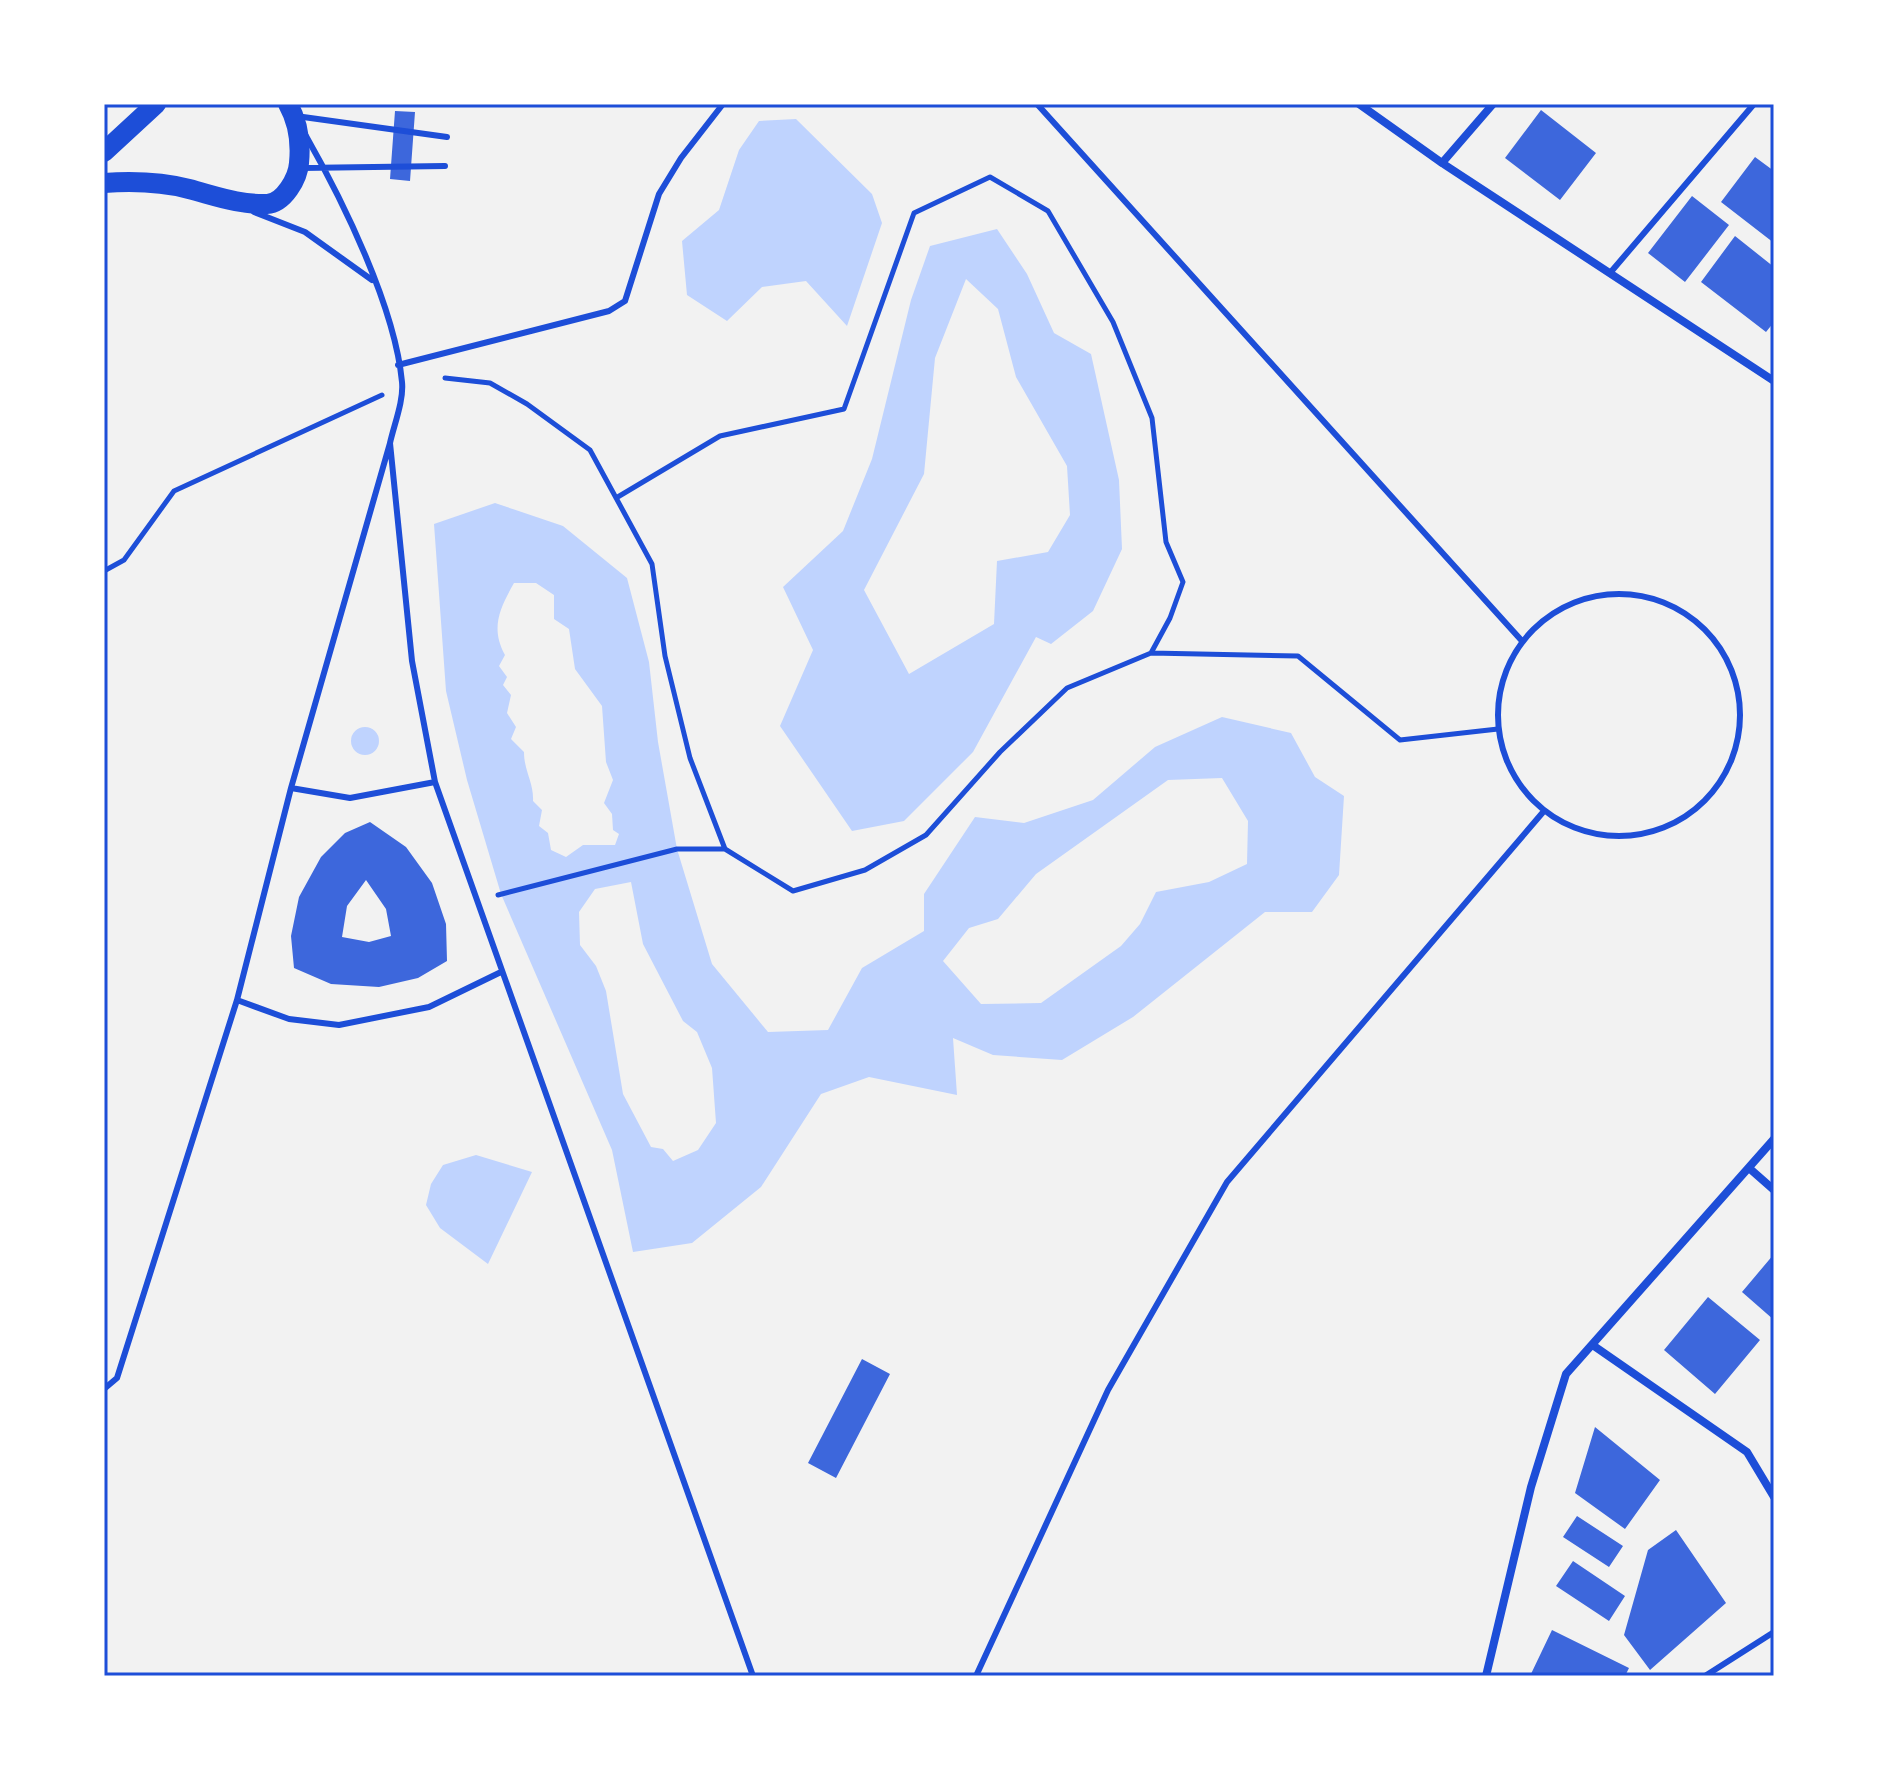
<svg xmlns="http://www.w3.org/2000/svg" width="1878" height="1780" font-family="Quicksand,sans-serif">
<rect width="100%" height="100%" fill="#f2f2f2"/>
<path fill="#bfd3fe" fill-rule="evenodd" d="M 796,119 L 872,194 L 882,223 L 847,326 L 806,281 L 762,287 L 727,321 L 687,295 L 682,241 L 719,210 L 739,150 L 759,121 Z
M 997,229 L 1027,274 L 1054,333 L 1091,354 L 1119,480 L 1122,549 L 1093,611 L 1051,644 L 1036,637 L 973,752 L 904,821 L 852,831 L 780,726 L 813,650 L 783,587 L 843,531 L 872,459 L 911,300 L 930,246 ZM 966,279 L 998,309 L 1016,377 L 1067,466 L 1070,515 L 1048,552 L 997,561 L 994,624 L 909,674 L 864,590 L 924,474 L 935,358 Z
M 495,503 L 563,526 L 627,578 L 649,662 L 658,742 L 677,849 L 712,964 L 768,1032 L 828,1030 L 862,968 L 924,931 L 924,894 L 975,817 L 1024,823 L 1093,800 L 1155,747 L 1222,717 L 1291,733 L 1315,777 L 1344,796 L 1339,875 L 1312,912 L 1265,912 L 1133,1017 L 1062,1060 L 993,1055 L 953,1038 L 957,1095 L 869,1077 L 821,1094 L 761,1187 L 692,1243 L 633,1252 L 612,1150 L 501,894 L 467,780 L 446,691 L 434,524 ZM 514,583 L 536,583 L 554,595 L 554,619 L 569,629 L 575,669 L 602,706 L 606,762 L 613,780 L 604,803 L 612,814 L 613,830 L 619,834 L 615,845 L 583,845 L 566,857 L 551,850 L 548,833 L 539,826 L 542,810 L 533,801 C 534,783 524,771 524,752 L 511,739 L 516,727 L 507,713 L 511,695 L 503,685 L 507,677 L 499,666 L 505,655 C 490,628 500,608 514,583 ZM 1222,778 L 1248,821 L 1247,864 L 1209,882 L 1156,892 L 1140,924 L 1121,946 L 1041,1003 L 981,1004 L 943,961 L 969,928 L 998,919 L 1036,874 L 1168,780 ZM 631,882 L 643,944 L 683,1021 L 697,1032 L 712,1068 L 716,1123 L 698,1150 L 673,1161 L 663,1149 L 651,1147 L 623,1094 L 606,991 L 596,966 L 580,945 L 579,912 L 595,889 Z
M351 741a14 14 0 1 1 28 0a14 14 0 1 1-28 0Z
M 476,1155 L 532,1172 L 488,1264 L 440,1228 L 426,1205 L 431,1184 L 443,1165 Z"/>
<path fill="#3d67dc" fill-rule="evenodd" d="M 1541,110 L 1596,153 L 1560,200 L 1505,158 Z
M 395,111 L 415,112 L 410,181 L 390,179 Z
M 1755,157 L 1774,171 L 1774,243 L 1721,202 Z
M 1692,196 L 1729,225 L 1685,282 L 1648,253 Z
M 1735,236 L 1774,267 L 1774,322 L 1766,332 L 1701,282 Z
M 370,822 L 406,847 L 432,883 L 446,924 L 447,961 L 418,978 L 379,987 L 331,984 L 294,968 L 291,936 L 299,897 L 321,857 L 345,833 ZM 366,880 L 386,909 L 391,936 L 369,942 L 342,937 L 347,906 Z
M 1774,1254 L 1774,1320 L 1742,1292 Z
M 1708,1297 L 1760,1340 L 1715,1394 L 1664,1350 Z
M 862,1359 L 890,1374 L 836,1478 L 808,1463 Z
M 1595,1427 L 1660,1480 L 1625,1529 L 1575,1493 Z
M 1577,1516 L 1623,1546 L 1609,1567 L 1563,1537 Z
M 1676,1530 L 1726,1603 L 1650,1670 L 1624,1635 L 1648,1550 Z
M 1573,1561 L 1625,1596 L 1609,1621 L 1556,1586 Z
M 1552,1630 L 1629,1668 L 1625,1676 L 1530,1676 Z"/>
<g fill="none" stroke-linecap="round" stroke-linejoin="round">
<path stroke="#1d4ed8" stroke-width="5" d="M 445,378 L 490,383 L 527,404 L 590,450 L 652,564 L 665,656 L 690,758 L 725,849
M 616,498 L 720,436 L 844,409 L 914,213 L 990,177 L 1048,211 L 1113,322 L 1152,418 L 1166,542 L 1183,582 L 1170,618 L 1151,653
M 104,571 L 124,560 L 174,491 L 382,395
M 498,895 L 677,849 L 725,849 L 793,891 L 865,870 L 926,835 L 1000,752 L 1067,688 L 1151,653 L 1298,656 L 1400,740 L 1498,729"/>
<path stroke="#1d4ed8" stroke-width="6" d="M 1037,104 L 1522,641
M 296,116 L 447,137
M 306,136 C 343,201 395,307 402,382 C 404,400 394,425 390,443
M 302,168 L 445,166
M 254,212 L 305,232 L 372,280
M 1610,273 L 1754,104
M 398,365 L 609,311 L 625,301 L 659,194 L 681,158 L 723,104
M1498 715a121 121 0 1 1 242 0a121 121 0 1 1-242 0Z
M 291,788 L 350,798 L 435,782
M 237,1000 L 289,1019 L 339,1025 L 429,1007 L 501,972
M 104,1389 L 117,1378 L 237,1000 L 291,788 L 390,443 L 412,661 L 435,782 L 753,1676
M 976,1676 L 1108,1390 L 1227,1182 L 1544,811
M 1705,1676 L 1774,1632"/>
<path stroke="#1d4ed8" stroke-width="8" d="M 1359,104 L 1442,163 L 1774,381
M 1442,163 L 1493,104
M 1749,1168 L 1774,1190
M 1594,1346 L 1747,1452 L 1774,1497
M 1486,1676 L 1531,1487 L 1566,1374 L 1774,1139"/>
<path stroke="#1d4ed8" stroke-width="20" d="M 104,152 L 156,104
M 104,183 C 132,181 162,182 189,189 C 216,196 240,205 267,204 C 284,203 298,178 299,163 C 301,143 298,122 288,104"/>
</g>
<rect width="1878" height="1780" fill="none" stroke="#ffffff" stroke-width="212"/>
<rect x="106" y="106" width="1666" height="1568" fill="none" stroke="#1d4ed8" stroke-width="3"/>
</svg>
